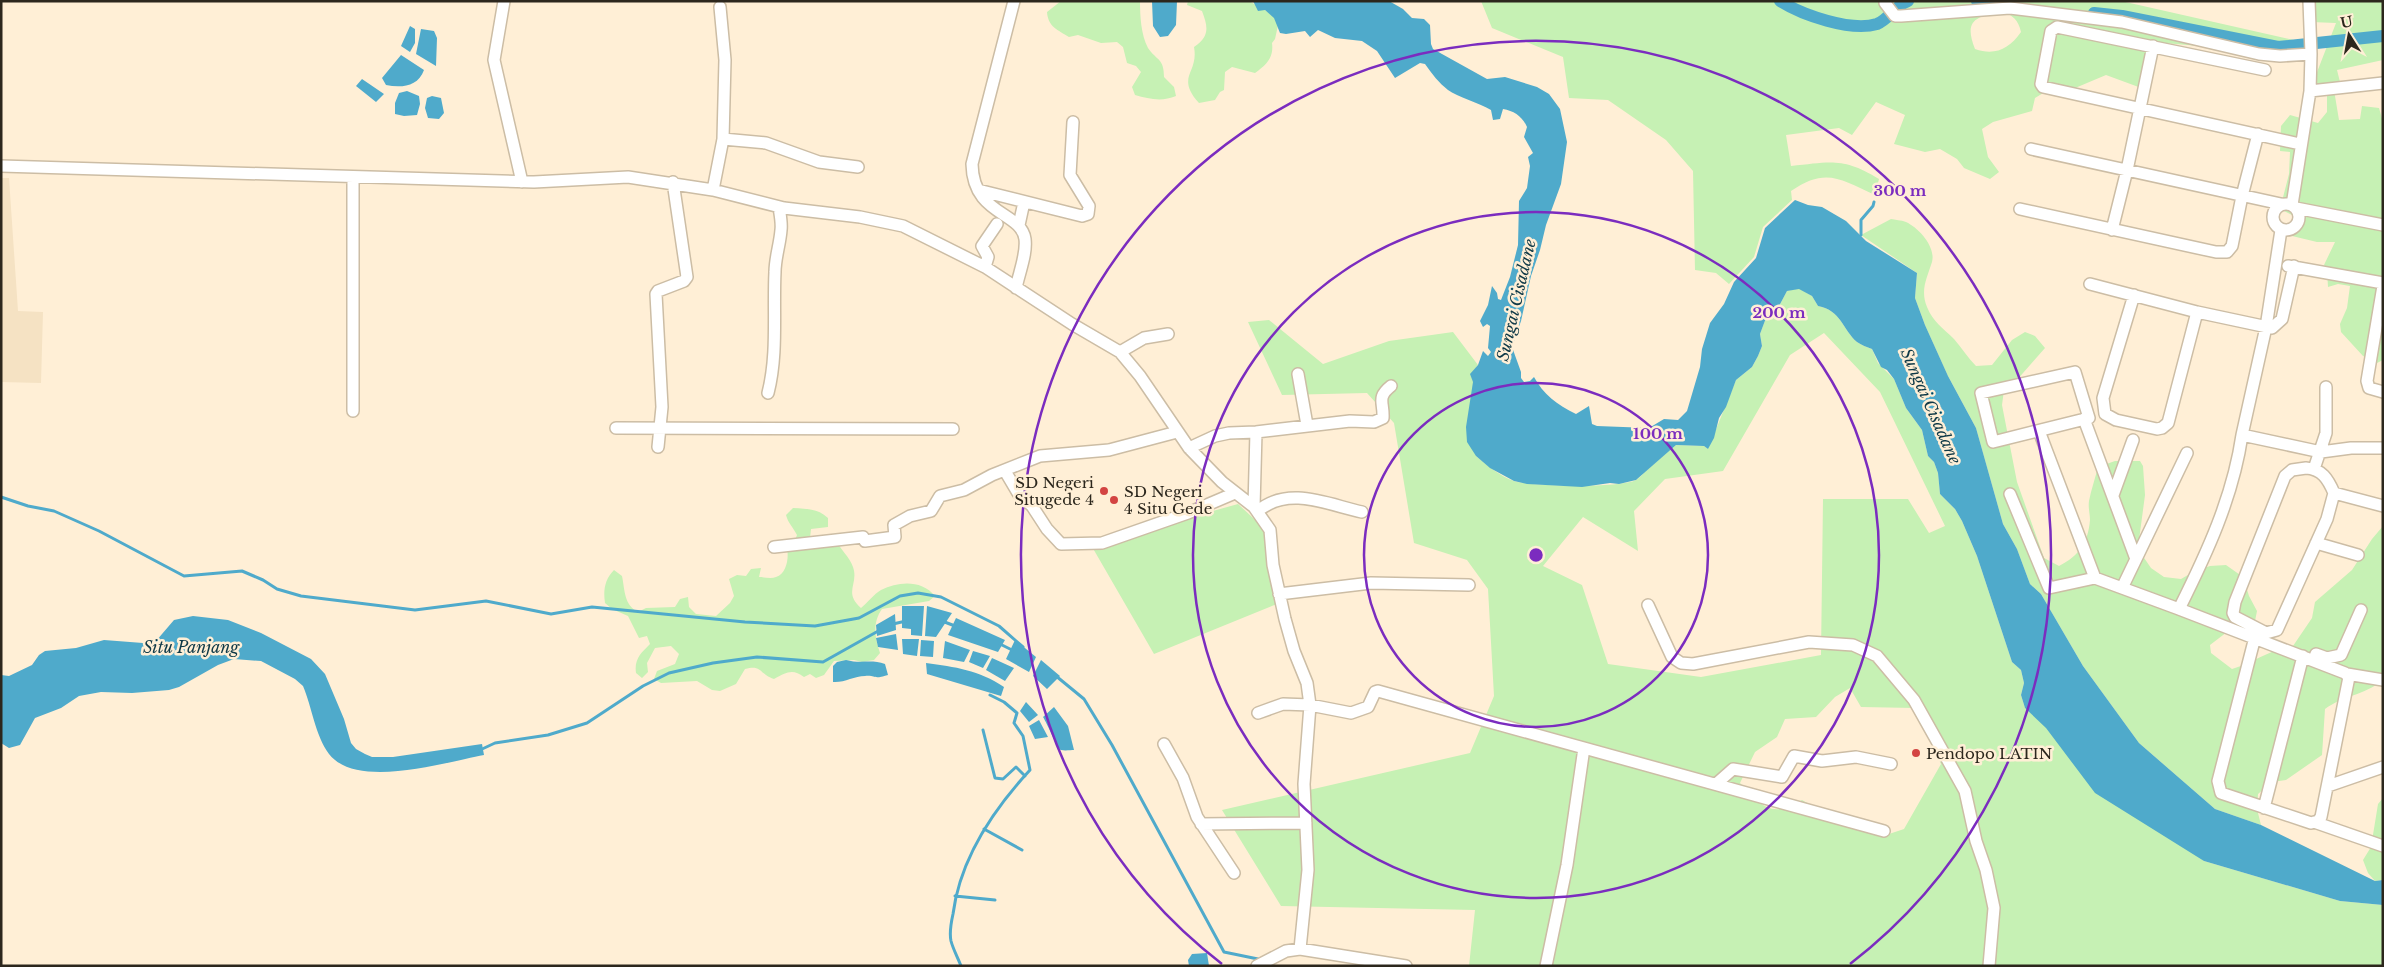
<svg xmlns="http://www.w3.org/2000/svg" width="2384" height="967" font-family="'Libre Baskerville',serif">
<rect width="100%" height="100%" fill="#ffefd6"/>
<path fill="#f5e2c3" d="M 1,178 L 9,178 L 18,311 L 43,312 L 41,383 L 1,382 Z"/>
<path fill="#c6f1b4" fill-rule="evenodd" d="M 1061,1 L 1140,1 C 1140,16 1141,35 1148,48 C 1157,61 1164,58 1164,77 L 1174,87 L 1176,96 C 1162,102 1149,99 1135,95 L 1132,87 L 1141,72 L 1136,66 L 1127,63 L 1123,47 L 1117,42 L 1101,43 L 1078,35 L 1069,37 C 1058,30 1048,27 1047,12 Z
M 1188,1 L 1249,1 L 1265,10 L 1279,21 L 1275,39 L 1272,43 C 1274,58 1266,65 1255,73 L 1232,67 L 1225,72 L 1224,90 L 1220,92 L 1215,100 L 1199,103 C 1175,76 1199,74 1194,47 C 1210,36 1208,27 1202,11 L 1187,5 Z
M 1481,1 L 2121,1 L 2311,44 L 2283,53 L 2152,42 L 2144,89 L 2106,75 L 2068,91 L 2058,84 L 2035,98 L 2032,111 L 1993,122 L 1982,129 L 1988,157 L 1999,172 L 1990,179 L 1964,168 L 1957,159 L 1940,149 L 1925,152 L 1894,144 L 1905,115 L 1876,102 L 1852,135 L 1839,128 L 1786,135 L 1791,166 C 1831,162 1843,157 1879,179 L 1875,195 C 1840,179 1826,167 1791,191 L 1792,200 L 1763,227 L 1754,257 L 1729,284 L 1716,273 L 1695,270 L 1693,171 L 1666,140 L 1608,100 L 1569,98 L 1563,57 L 1492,28 ZM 2002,11 C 2013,16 2018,19 2021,32 C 2009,49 1995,56 1975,49 C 1963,19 1977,17 2002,11 Z
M 2312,1 L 2383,1 L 2383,60 L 2337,70 L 2341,86 L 2334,90 L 2339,120 L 2360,119 L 2362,106 L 2379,108 L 2383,122 L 2383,360 L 2377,363 L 2363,356 L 2341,332 L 2340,324 L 2347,308 L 2350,286 L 2338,284 L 2328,287 L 2327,270 L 2324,265 L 2335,242 L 2317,242 L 2292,236 L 2294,216 L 2280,209 L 2289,174 L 2290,152 L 2280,151 L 2281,126 L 2290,115 L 2318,123 L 2327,112 L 2327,95 L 2314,80 L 2336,23 L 2311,22 Z
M 1891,219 C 1895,220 1901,220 1906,222 C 1919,228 1936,247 1932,262 C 1927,278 1920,290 1927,307 C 1933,322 1943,328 1954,339 C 1962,348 1968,358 1976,366 L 1992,365 L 2012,340 L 2025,332 L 2035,336 L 2045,348 L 2016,381 L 2004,390 L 2002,405 L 2017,482 L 2044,558 L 2059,566 C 2079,556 2088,543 2090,520 C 2090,514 2088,508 2089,501 C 2091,490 2095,479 2098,467 L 2115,461 L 2140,461 L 2143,466 L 2145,495 L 2139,540 L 2140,552 L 2151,568 L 2164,577 L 2181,579 L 2195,571 L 2210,566 L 2226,565 L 2243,577 L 2249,596 L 2257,611 L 2254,626 L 2227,632 L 2210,645 L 2211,653 L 2232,669 C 2254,663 2270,649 2293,646 L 2312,618 L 2315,602 L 2352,570 L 2372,539 L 2383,526 L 2383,680 C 2363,696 2344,695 2325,709 L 2322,755 L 2286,780 L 2272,782 L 2258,794 L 2257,809 L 2261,825 L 2215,809 L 2139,743 L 2083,666 L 2041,594 L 2030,584 L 2017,549 L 2003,524 L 1976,428 L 1947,374 L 1925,325 L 1915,298 L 1917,273 L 1861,235 Z
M 1799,288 L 1812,296 L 1818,306 C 1841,310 1843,330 1857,342 C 1861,345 1867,347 1872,349 L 1878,363 L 1894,379 L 1906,408 L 1922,430 L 1928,456 L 1934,462 L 1938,473 L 1940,494 L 1955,509 L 1962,521 L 1977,556 L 2012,662 L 2021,670 L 2024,683 L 2021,695 L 2025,708 L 2204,861 L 2340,901 L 2383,905 L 2383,966 L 1469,966 L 1475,910 L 1281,906 L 1222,810 L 1470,753 L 1494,696 L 1488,589 L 1467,560 L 1414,543 L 1394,423 L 1367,393 L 1282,395 L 1248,322 L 1269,320 L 1323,364 L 1389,341 L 1453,332 L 1478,365 L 1471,374 L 1473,381 L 1476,456 C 1488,466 1500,476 1514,481 C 1532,487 1621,488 1636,480 C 1640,478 1643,473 1647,470 C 1657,461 1666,453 1676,445 L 1704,446 L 1708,449 L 1736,380 L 1752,367 L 1758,356 L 1762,346 L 1760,334 L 1766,318 L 1778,308 L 1787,291 ZM 1824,333 L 1880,392 L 1945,526 L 1929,533 L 1908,499 L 1823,499 L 1821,655 L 1701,677 L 1608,664 L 1582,585 L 1543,566 L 1583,517 L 1638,551 L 1634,511 L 1665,479 L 1723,471 L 1790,355 ZM 1850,688 L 1861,707 L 1915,708 L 1941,764 L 1904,829 L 1883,836 L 1849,827 L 1802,800 C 1770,819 1763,806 1740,783 L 1755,752 L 1777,737 L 1785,719 L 1816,717 L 1835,697 Z
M 1238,504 L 1266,530 L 1277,604 L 1154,654 L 1091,545 Z
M 793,508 C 807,509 817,508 828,518 L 828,527 L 811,529 L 810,538 L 835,540 C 840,548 850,558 853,567 C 859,584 843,592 861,608 C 867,603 874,594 881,590 C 899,581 922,580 935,596 L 929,601 L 882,609 C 872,623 875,638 880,653 L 874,660 L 862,662 L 854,660 L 834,661 L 824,675 L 816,678 L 810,674 L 804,677 C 792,668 786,673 774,679 C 759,674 762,664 745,669 L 736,684 L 720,691 L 712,690 L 697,681 L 661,683 L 654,679 L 657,671 L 675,664 L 679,654 L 671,646 L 655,648 L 647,663 L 648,672 L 642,678 L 636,673 C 634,659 641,653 650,644 L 647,636 L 639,638 L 628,616 L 612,609 L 605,603 C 603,590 605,579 614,570 L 622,576 C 625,591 624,605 638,612 L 646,608 L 675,607 L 680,599 L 688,597 L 689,607 L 696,614 L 716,616 L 730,603 L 734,596 L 729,579 L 737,575 L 746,576 L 751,569 L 761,568 L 759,577 C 764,577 771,579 776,577 C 787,574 789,557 787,548 L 794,543 L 797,535 C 793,527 788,523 786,515 Z
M 2383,798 L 2383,880 L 2375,881 L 2368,873 L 2363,860 L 2371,847 L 2378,804 Z"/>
<path fill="#4faacb" d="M 1152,1 L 1177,1 L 1176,25 L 1168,36 L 1160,37 L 1153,26 Z
M 1253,1 L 1389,1 L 1403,9 L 1412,18 L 1424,19 L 1430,25 L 1431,44 L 1433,49 L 1487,79 L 1505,77 L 1537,87 L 1549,94 L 1560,109 L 1567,142 L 1561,184 L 1546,225 L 1540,250 L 1531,276 L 1521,321 L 1512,347 L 1521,372 L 1521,378 L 1524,382 L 1530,381 L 1534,377 C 1543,394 1557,405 1576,414 L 1589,406 L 1592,424 L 1597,426 L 1649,428 L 1664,419 L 1678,420 L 1687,411 L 1700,367 L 1702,349 L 1710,323 L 1724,304 L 1734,282 L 1756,258 L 1765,228 L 1795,200 L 1808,205 L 1822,207 L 1846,221 L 1866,241 L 1917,273 L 1915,298 L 1925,325 L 1948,376 L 1976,428 L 2003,524 L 2017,549 L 2030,584 L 2041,594 L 2083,666 L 2139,743 L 2215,809 L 2261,825 L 2375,881 L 2383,880 L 2383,905 L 2340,901 L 2204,861 L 2095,793 L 2046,728 L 2025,708 L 2021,695 L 2024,683 L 2021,670 L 2012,662 L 1977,556 L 1962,521 L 1955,509 L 1940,494 L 1938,473 L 1934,462 L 1928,456 L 1922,430 L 1906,408 L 1894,379 L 1887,370 L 1881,367 L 1872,349 C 1867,347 1861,345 1857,342 C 1843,330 1841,310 1818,306 L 1812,296 L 1799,289 L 1787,291 L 1778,308 L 1766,318 L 1760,334 L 1762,346 L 1758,356 L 1752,367 L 1736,380 L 1726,407 L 1719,418 L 1714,438 L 1708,449 L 1704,446 L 1676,445 L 1636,480 L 1619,484 L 1610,483 L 1582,487 L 1527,484 L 1514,481 L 1490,468 L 1476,456 L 1467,442 L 1466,427 L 1473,382 L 1470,374 L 1478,365 L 1483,351 L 1488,356 L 1491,352 L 1488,348 L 1490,326 L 1487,324 L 1483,327 L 1480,321 L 1488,305 L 1492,286 L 1497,293 L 1498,299 L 1501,300 L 1510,277 L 1518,245 L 1519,201 L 1527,188 L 1530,166 L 1528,157 L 1533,153 L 1524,137 L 1527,127 C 1522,116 1514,111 1503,109 L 1500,119 L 1493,120 L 1491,110 C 1480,103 1457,97 1448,90 C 1439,83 1432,74 1425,64 L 1420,63 L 1395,78 L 1377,51 L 1362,41 L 1335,38 L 1318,30 L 1310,37 L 1305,31 L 1286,34 L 1280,33 L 1274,18 L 1265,10 L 1258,11 Z
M 410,26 L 415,29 L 415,43 L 410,52 L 401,46 Z
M 421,29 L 434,31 L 437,38 L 436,66 L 416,54 Z
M 401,55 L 424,70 C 418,87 401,88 386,85 L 382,78 Z
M 362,79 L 384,94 L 376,102 L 356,86 Z
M 407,91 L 419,96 L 420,104 L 417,115 L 404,116 L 395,114 L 395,103 L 399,93 Z
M 432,96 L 441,98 L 444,113 L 439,119 L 428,118 L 425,108 L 427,98 Z
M 902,606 L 924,606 L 922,636 L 911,635 L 911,629 L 902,628 Z
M 927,606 L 952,613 L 936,637 L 925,636 Z
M 895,614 L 896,630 L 877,636 L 876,625 Z
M 193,616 L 228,620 L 261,633 L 311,659 L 325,674 L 344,719 L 351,743 L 356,749 L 365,754 L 372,757 L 393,757 L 482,744 L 484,755 C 446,762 357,790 329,754 C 315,735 312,707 303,686 L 295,679 L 261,661 L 234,659 L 218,665 L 179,687 L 169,690 L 132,693 L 101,692 L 79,696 L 61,708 L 35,718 L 20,745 L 9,748 L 1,743 L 1,675 L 9,676 L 32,665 L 39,655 L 45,651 L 76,648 L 104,640 L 143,643 L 156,641 L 174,620 Z
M 956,618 L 1005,640 L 998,652 L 948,635 Z
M 896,634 L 898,650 L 878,647 L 876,638 Z
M 902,639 L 919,639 L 917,656 L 903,654 Z
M 921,640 L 934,641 L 933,657 L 920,656 Z
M 1015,640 L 1036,657 L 1029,672 L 1006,659 Z
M 945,641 L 970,650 L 964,662 L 943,658 Z
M 973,651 L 990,656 L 983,668 L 969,662 Z
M 992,658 L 1014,668 L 1005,681 L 986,670 Z
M 846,660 C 860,664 872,659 885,664 L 888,675 C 872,680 877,675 865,676 C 854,676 844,683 833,682 L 833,666 L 837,662 Z
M 1041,660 L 1060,676 L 1047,689 L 1033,676 Z
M 926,663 C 955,667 979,670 1004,687 L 1001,696 L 927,674 Z
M 1026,702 L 1038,715 L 1029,722 L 1020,711 Z
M 1054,707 L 1068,726 L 1074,750 C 1071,750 1065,751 1061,750 C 1058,750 1047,723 1043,717 Z
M 1039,720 L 1048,737 L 1035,739 L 1029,726 Z
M 1207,953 L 1209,966 L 1189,966 L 1188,960 L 1192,954 Z"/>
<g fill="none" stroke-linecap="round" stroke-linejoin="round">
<path stroke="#4faacb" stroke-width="3" d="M 1861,235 L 1861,220 L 1873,206 L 1874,202
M 1,497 L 28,506 L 54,511 L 99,531 L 184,576 L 242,571 L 263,580 L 277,589 L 301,596 L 415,610 L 486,601 L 551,614 L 592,607 L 745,622 L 815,626 L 859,618 L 900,596 L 918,593 L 941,597 L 999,626 L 1023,647
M 942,621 L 955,626
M 893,624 L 906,621
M 1000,644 L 1012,650
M 1056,676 L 1084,699 L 1112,745 L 1224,952 L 1258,959 L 1260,962
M 983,730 L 995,778 L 1003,779 L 1016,767 L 1025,776
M 480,750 L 495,743 L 548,735 L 587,723 L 643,686 L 669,673 L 713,663 L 757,657 L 823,662 L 880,630
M 984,829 L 1022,850
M 955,896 L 995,900
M 961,966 C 958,958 953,949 951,941 C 949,932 951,923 953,914 C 960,859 993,810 1030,770 L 1023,736 L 1014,723 L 1017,713 L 1004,702 L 990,695"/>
<path stroke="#4faacb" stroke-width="12" d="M 1780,1 C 1802,15 1851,32 1877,24 C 1888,20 1896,5 1908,1
M 1977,1 L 2014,5
M 2094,13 L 2122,16 L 2278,47 L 2383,36"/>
<g stroke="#ccbda5" stroke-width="14">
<path id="minor" d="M 504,1 L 494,60 L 522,182
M 1014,1 L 972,164 C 973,216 1021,211 1025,239 C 1027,254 1019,273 1016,288
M 1885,3 L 1895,16 L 1901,16 L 2010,8 L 2122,22 L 2259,54 L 2280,56 L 2311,54
M 2265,70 L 2057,27 L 2051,31 L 2041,84 L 2043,87 L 2300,144
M 2310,91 L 2383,83
M 723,139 L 766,143 L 819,162 L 858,167
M 2031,149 L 2281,204
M 1,166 L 534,182 L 628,177 L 713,190 L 784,208 L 860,217 L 903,226 L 985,267 L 1072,324 L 1120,352 L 1140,376 L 1189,448 L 1222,482 L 1254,507 L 1270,530 L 1273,565 L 1285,619 L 1294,651 L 1307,683 L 1310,705 L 1304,784 L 1308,870 L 1300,949
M 353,177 L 353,411
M 713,190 L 723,139 L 725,60 L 720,7
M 978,190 L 1082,216 L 1088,214 L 1089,206 L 1070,175 L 1073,122
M2273 217a13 13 0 1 1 26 0a13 13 0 1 1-26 0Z
M 2292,205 L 2310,91 L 2311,54 L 2309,1
M 2296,208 L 2383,225
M 2020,209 L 2216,252 L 2227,252 L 2232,246 L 2242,196 L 2258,134
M 1019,225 L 1024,202
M 2112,230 L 2127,170 L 2153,46
M 2281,230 L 2266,327 L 2242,435 L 2321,452 L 2351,448 L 2383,448
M 2288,266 L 2383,283
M 985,267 L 988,257 L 982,246 L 997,224
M 2090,284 L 2197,312 L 2272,328 L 2282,319 L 2294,266
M 2383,286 L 2367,381 L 2369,388 L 2383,392
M 2134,295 L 2103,398 L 2105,414 L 2116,420 L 2157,429 L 2162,428 L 2168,423 L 2197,312
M 1120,352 L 1144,338 L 1168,334
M 2075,372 L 2089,418 L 1993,442 L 1981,393 Z
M 1298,374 L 1307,425
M 768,393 C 778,354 773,312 775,272 C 775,258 780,244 781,230 C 782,223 780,214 779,207
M 2084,419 L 2136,559 L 2123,586
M 616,428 L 953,429
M 2039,431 L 2095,578 L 2179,609
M 2242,435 C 2233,497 2207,553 2179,609 L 2345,673 L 2349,677 L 2321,817 L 2318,821 L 2311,823 L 2221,793 L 2218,781 L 2255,637
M 658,447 L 662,407 L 656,294 L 658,291 L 684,281 L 687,277 L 673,182
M 1189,448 L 1215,436 L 1229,433 L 1256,432 L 1350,421 L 1374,422 L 1383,418 C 1384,402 1376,398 1391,386
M 2306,468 C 2322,469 2328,479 2334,493 L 2327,519 L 2277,630 L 2266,633 L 2235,617 L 2233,613 L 2235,602 L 2285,476 L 2292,470 Z
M 2314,469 L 2326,433 L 2326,387
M 1005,471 L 1018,493 L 1032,506 L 1047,529 L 1061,544 L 1102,543 L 1188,513 L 1235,493
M 2334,493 L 2383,506
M 2010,494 L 2049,588 L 2095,578
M 2113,495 L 2133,440
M 1254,507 L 1256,432
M 1258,511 C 1289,485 1329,505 1362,512
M 2316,543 L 2358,555
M 774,547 L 863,537 L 865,541 L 895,537 L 894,525 L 910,516 L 931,511 L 940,496 L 964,490 L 992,475 L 1040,456 L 1109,450 L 1177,432
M 2136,559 L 2187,453
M 1279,594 L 1371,583 L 1469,585
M 1648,605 L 1672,657 L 1681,663 L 1693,664 L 1809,642 L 1853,645 L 1877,656 L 1914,700 L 1965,791 L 1976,841 L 1986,870 L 1994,908 L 1989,966
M 2316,654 L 2327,658 L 2341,655 L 2361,610
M 2347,674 L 2383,680
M 1258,713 L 1283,704 L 1310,705 L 1351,713 L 1368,707 L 1375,692 L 1378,691 L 1884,831
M 1164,744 L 1183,778 L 1197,817 L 1234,873
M 1716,784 L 1733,769 L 1782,777 L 1794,756 L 1822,761 L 1856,757 L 1891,764
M 2328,786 L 2383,767
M 2264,808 L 2303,656
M 2314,822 L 2383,846
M 1201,824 L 1306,823
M 1257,966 L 1286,951 L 1300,949 L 1406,966
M 1546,966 L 1567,865 L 1584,748"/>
</g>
<use href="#minor" stroke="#fff" stroke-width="11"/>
</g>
<g fill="none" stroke="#7b2cbf" stroke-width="2.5">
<circle cx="1536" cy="555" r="172"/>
<circle cx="1536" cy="555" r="343"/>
<path d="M1222 964A515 515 0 1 1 1850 964"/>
</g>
<g fill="#d34442" stroke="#ffefd6" stroke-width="2">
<circle cx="1104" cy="491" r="5"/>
<circle cx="1114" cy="500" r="5"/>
<circle cx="1916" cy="753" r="5"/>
</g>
<g text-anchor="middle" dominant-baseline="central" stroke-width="5" stroke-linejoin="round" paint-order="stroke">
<g font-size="15" fill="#2c271d" stroke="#ffefd6" text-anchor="start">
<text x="1094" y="482" text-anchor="end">SD Negeri<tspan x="1094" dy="17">Situgede 4</tspan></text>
<text x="1124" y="491">SD Negeri<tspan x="1124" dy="17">4 Situ Gede</tspan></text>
<text x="1926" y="753">Pendopo LATIN</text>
</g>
<g font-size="16" font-style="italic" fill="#0f3947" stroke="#ffefd6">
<text transform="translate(1516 300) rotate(-77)">Sungai Cisadane</text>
<text transform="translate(1931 406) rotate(66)">Sungai Cisadane</text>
<text x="191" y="647">Situ Panjang</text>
</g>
</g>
<circle cx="1536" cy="555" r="8" fill="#7b2cbf" stroke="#ffefd6" stroke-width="2.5"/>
<g font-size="15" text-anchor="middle" font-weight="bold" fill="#7b2cbf" stroke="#ffefd6" stroke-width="5" stroke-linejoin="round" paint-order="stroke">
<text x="1900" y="196">300 m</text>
<text x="1779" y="318">200 m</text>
<text x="1658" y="439">100 m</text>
</g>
<rect width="2384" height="967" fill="none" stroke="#2c271d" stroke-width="5"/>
<g transform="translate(2349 35) rotate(349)" stroke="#ffefd6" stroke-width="4" paint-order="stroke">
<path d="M0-4L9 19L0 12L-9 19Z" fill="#2c271d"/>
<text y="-8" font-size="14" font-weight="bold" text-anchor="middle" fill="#2c271d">U</text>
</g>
</svg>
